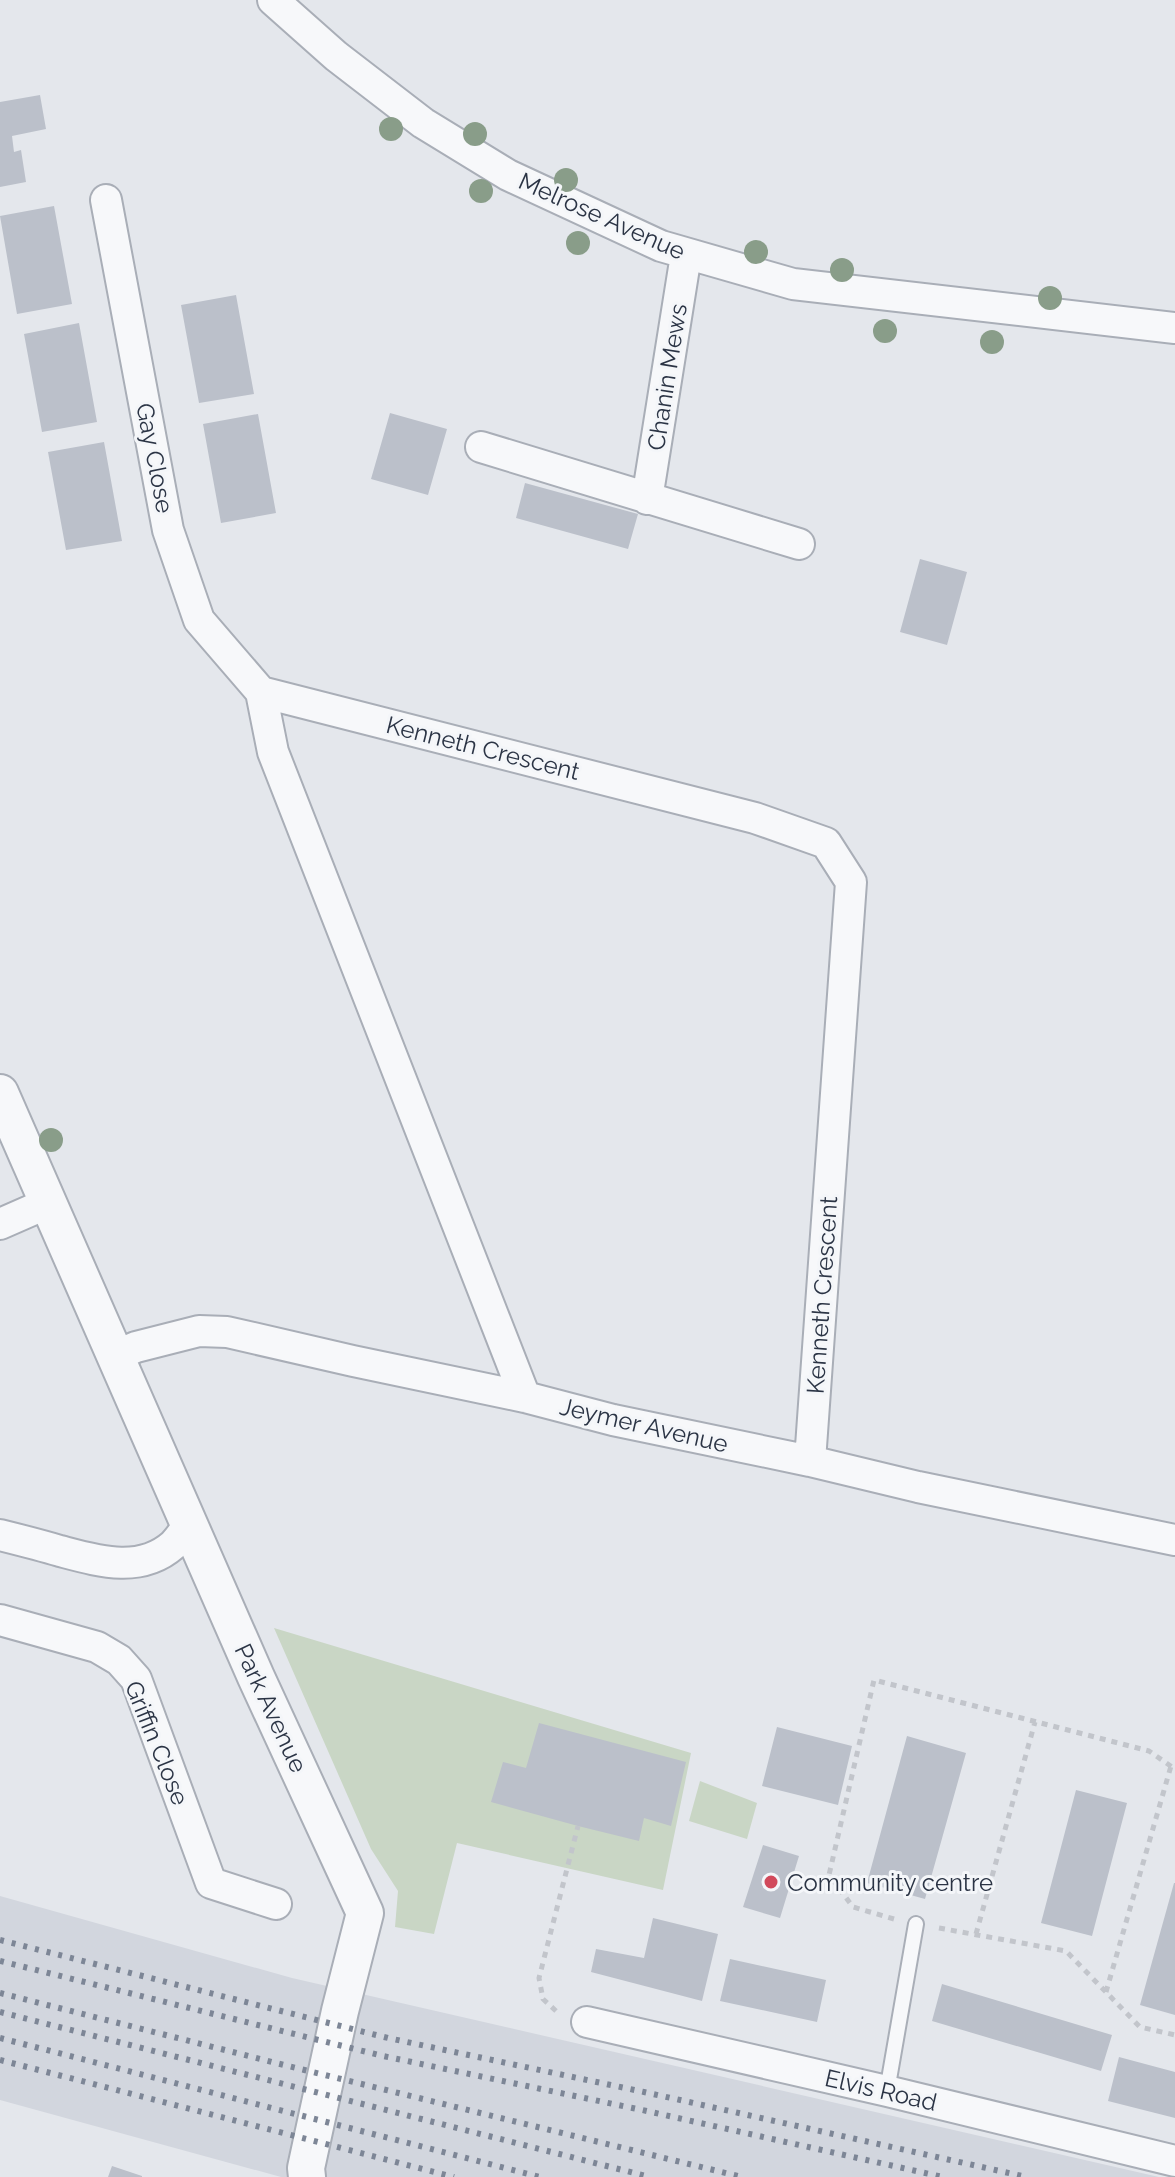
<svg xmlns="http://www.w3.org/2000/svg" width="1175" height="2177" font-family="Raleway,sans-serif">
<rect width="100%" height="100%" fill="#e4e7ec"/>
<path fill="#d2d6de" d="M 0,1896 L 292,1978 L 1159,2177 L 281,2177 L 0,2100 Z"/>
<path fill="#c9d6c5" d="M 274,1628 L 691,1753 L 663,1890 L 457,1843 L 434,1934 L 395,1927 L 398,1891 L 371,1849 Z
M 700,1781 L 757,1803 L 747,1839 L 689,1821 Z"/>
<path fill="#bbc0ca" d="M 40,95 L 46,129 L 12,136 L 14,152 L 21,150 L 26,182 L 0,187 L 0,102 Z
M 54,206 L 72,304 L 17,314 L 0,216 Z
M 236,295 L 254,394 L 199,403 L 181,305 Z
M 79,323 L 97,422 L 42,432 L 24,334 Z
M 390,413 L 447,429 L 428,495 L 371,479 Z
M 258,414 L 276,513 L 221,523 L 203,424 Z
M 104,442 L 122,541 L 66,550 L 48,452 Z
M 525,483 L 638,514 L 628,549 L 516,518 Z
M 920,559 L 967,572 L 947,645 L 900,632 Z
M 539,1723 L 686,1762 L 671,1826 L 644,1818 L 639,1841 L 578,1826 L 491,1802 L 503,1762 L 526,1768 Z
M 777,1727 L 852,1746 L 838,1805 L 762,1786 Z
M 907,1736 L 966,1753 L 925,1899 L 867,1883 Z
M 1076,1790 L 1127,1803 L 1092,1936 L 1041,1923 Z
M 763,1845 L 799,1856 L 780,1918 L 743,1907 Z
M 1174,1883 L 1175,1883 L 1175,2015 L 1140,2005 Z
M 653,1918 L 718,1934 L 702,2001 L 591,1972 L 596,1949 L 644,1958 Z
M 730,1959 L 826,1980 L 817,2022 L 720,2001 Z
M 942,1984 L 1112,2035 L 1101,2071 L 932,2021 Z
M 1119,2057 L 1175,2072 L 1175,2118 L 1108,2101 Z
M 112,2166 L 142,2176 L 142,2177 L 108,2177 Z"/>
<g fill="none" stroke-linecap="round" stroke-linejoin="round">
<g stroke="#a9aeb7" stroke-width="18">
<path id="service" d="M 887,2091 L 916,1924"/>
</g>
<g stroke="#a9aeb7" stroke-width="34">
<path id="minor" d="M 273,0 L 336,56 L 423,123 L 508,175 L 661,246 L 793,284 L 1175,328
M 106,200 L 168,530 L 199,620 L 261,692 L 273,752 L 525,1397
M 481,447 L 799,544
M 647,499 L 686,255
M 261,692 L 755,818 L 826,843 L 851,882 L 810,1461
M 0,1224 L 48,1203
M 115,1356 L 136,1347 L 199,1331 L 227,1332 L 353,1361 L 525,1397 L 613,1420 L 810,1461 L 918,1487 L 1175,1540
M 0,1535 C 20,1540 40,1545 60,1551 C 98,1561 140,1574 173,1545 C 179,1539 184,1531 189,1525
M 0,1620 L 97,1647 L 119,1660 L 136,1679 L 211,1883 L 276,1904
M 587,2022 L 887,2091 L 1175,2161"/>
</g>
<g stroke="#a9aeb7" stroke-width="40">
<path id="tertiary" d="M 0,1093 L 256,1677 L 365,1913 L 340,2011 L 306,2168 L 307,2177"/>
</g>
<path stroke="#c2c5cb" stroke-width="5" stroke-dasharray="6 6" stroke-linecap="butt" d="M 894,1919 L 853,1907 L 829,1875 L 874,1680 L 1149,1751 L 1175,1769
M 939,1928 L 1066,1951 L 1140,2027 L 1175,2035
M 976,1934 L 1035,1722
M 1106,1992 L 1171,1766
M 556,2011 L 543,1999 L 539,1978 L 578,1826"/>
<use href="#service" stroke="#f7f8fa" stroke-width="14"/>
<use href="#minor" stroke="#f7f8fa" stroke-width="30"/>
<use href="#tertiary" stroke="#f7f8fa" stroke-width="36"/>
<path stroke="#7d8696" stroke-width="6" stroke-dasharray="4 8" stroke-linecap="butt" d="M 0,1940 L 388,2038 L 644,2092 L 1027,2177
M 0,1961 L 383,2056 L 642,2110 L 943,2177
M 0,1993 L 288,2066 L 742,2177
M 0,2012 L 650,2177
M 0,2038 L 540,2177
M 0,2060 L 454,2177"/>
</g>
<g fill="#899d89">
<circle cx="391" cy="129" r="12"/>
<circle cx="475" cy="134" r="12"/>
<circle cx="566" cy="180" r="12"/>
<circle cx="481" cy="191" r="12"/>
<circle cx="578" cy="243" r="12"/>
<circle cx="756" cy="252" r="12"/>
<circle cx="842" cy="270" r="12"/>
<circle cx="1050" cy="298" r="12"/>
<circle cx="885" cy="331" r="12"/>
<circle cx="992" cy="342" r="12"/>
<circle cx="51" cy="1140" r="12"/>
</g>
<circle fill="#d1495b" stroke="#f4f6f9" stroke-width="3" cx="771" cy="1882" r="8"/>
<g text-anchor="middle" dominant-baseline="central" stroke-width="6" stroke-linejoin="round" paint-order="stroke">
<g font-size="24" fill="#2b3445" stroke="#f4f6f9">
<text transform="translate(602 216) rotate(24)">Melrose Avenue</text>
<text transform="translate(667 377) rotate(-81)">Chanin Mews</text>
<text transform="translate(155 458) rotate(79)">Gay Close</text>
<text transform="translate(483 748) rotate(14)">Kenneth Crescent</text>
<text transform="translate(822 1295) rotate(-86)">Kenneth Crescent</text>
<text transform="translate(644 1425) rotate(13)">Jeymer Avenue</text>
<text transform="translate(271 1708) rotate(65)">Park Avenue</text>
<text transform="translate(157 1743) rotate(68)">Griffin Close</text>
<text transform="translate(881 2090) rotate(13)">Elvis Road</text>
</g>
<g font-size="24" fill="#2b3445" stroke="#f4f6f9" text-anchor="start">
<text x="787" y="1882">Community centre</text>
</g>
</g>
</svg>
